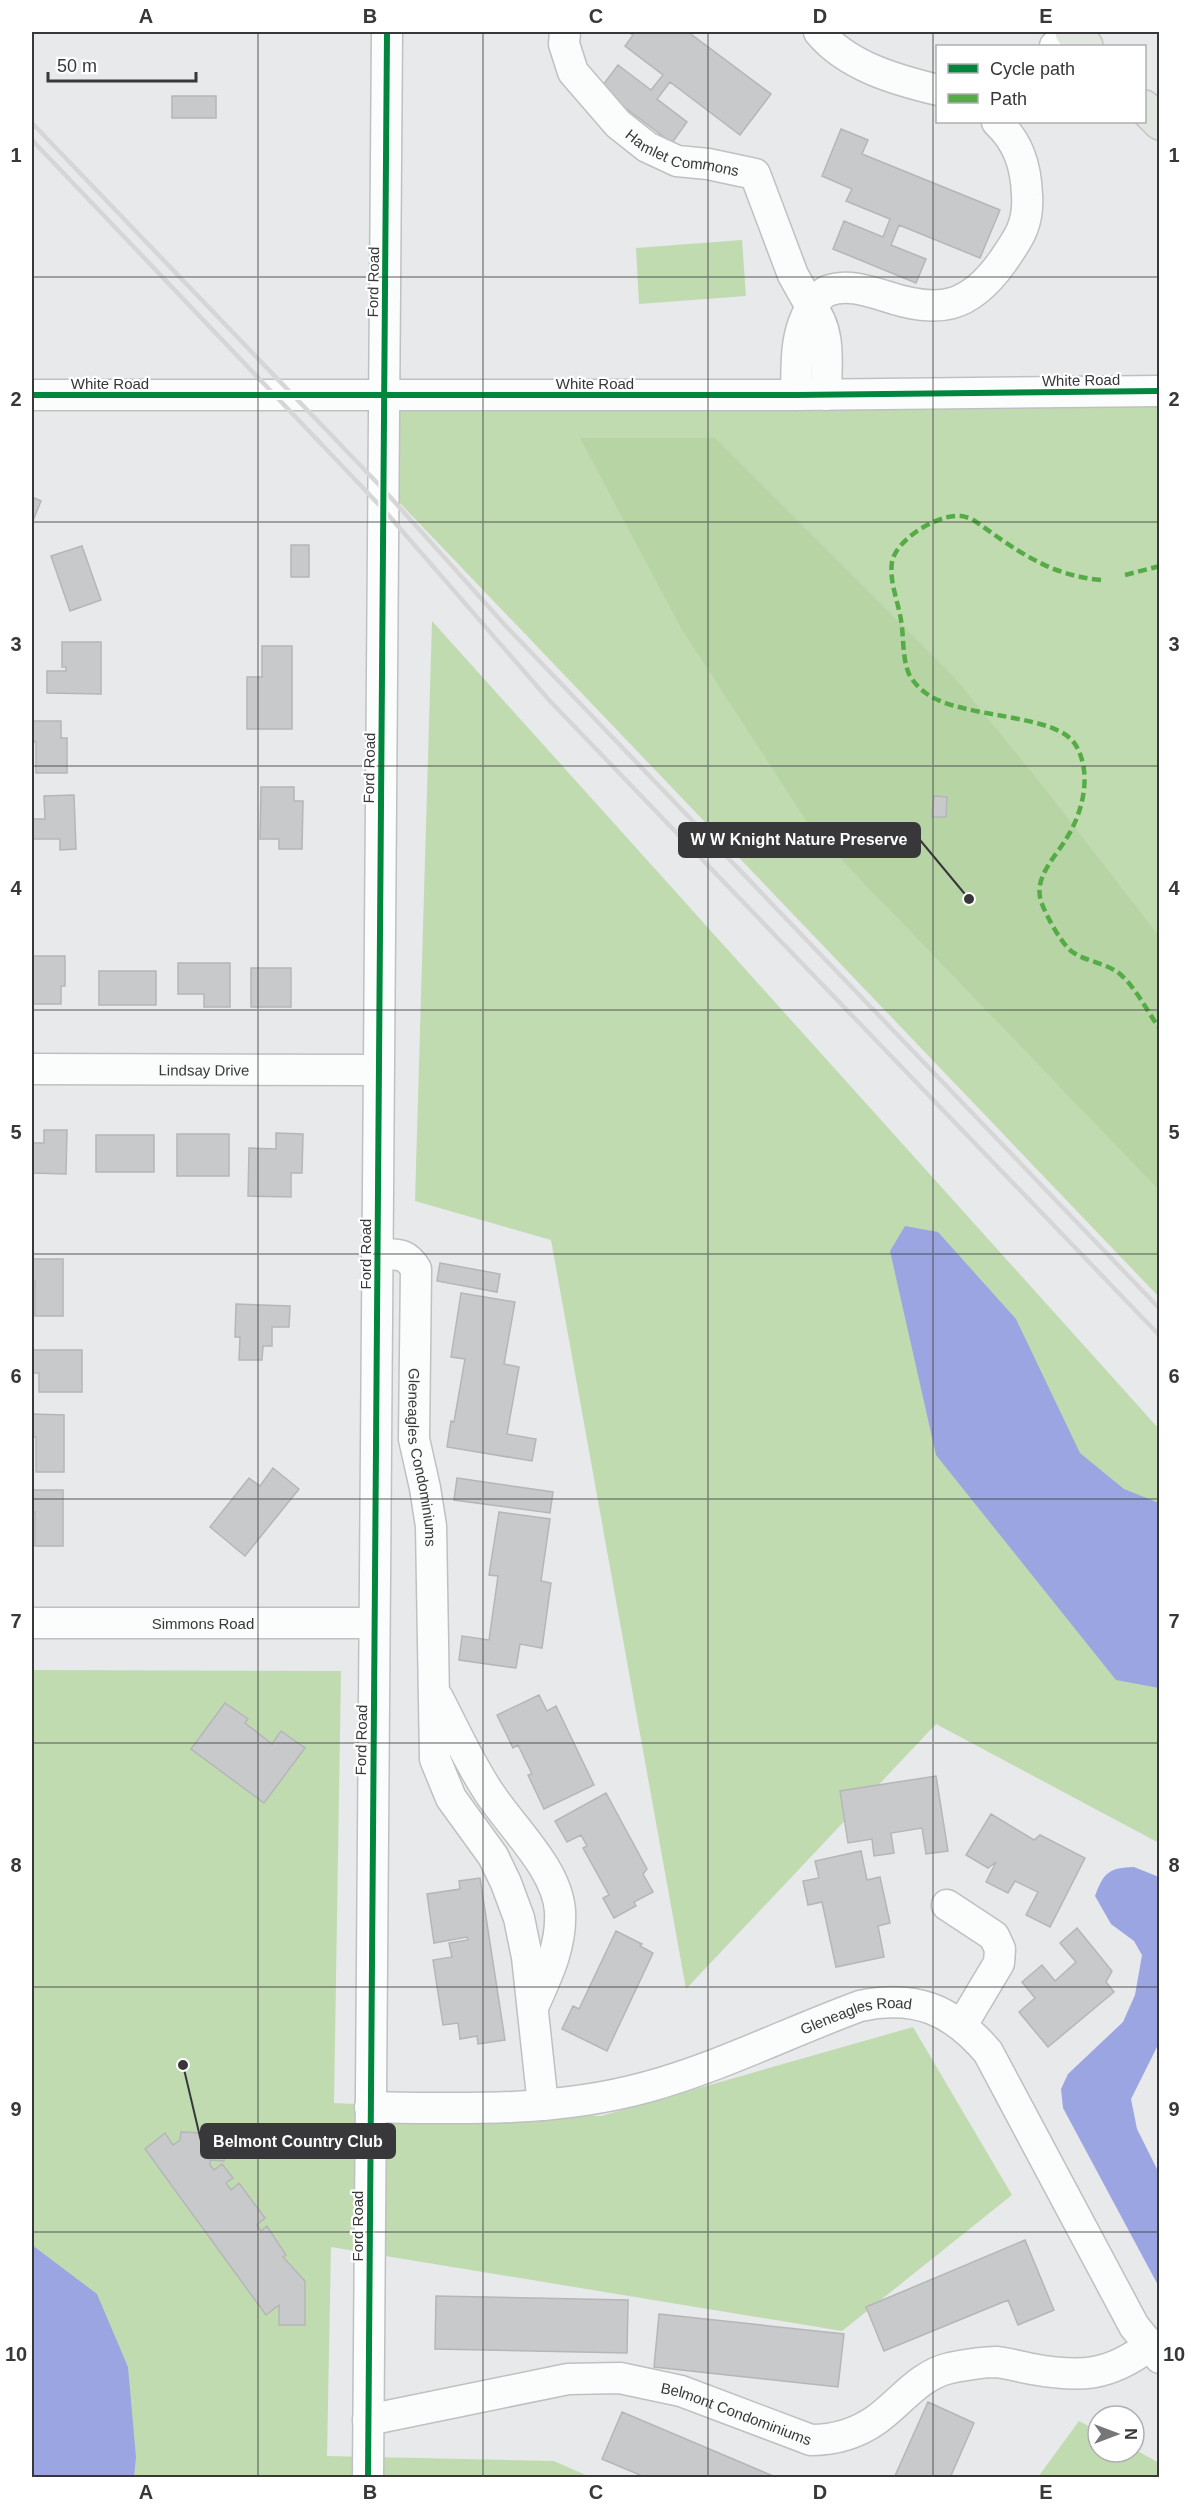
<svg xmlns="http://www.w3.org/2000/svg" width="1191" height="2509" font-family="Arial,sans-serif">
<rect width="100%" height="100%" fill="#e7e9eb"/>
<path fill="#c1dbb1" d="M 742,240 L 746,296 L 639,304 L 636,248 Z
M 1159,407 L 1159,1297 L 397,500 L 397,410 Z
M 432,621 L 1159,1429 L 1159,1843 L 936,1724 L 686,1989 L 551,1240 L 415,1201 Z
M 32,1670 L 341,1671 L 334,2103 L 601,2116 L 913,2027 L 1012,2195 L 842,2331 L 331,2247 L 327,2456 L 554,2461 L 590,2477 L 32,2478 Z
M 1079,2421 L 1098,2431 L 1098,2452 L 1134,2452 L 1134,2449 L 1159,2463 L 1159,2477 L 1038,2477 Z"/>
<path fill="#b7d4a5" d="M 580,438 L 715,438 L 955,678 L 1042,785 L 1159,936 L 1159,1190 L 811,828 L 681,628 Z"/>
<path fill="#9ba5e2" d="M 905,1226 L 938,1232 L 1016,1319 L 1080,1453 L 1124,1489 L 1159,1503 L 1159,1688 L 1116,1680 L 936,1455 L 890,1251 Z
M 1134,1867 L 1159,1877 L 1159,2043 L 1131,2099 L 1137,2129 L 1159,2173 L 1159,2287 L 1063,2108 L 1061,2089 L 1068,2074 L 1123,2022 L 1135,1995 L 1142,1955 L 1134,1941 L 1111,1924 L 1095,1896 C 1104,1872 1109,1868 1134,1867 Z
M 32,2245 L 97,2294 L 128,2367 L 136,2457 L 134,2477 L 32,2477 Z"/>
<path fill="#c8c9cb" stroke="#b5b6b7" stroke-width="1.5" d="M 628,32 L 688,32 L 771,94 L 740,135 L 670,82 L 657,99 L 687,122 L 672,143 L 600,89 L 618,65 L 651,90 L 663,75 L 625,46 L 633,35 Z
M 172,96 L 216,96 L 216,118 L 172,118 Z
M 841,129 L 868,140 L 862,154 L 1000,210 L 980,258 L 899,225 L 891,245 L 926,259 L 916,283 L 833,249 L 844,221 L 883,237 L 890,219 L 846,201 L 852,189 L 822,176 Z
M 32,497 L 41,501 L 32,523 Z
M 291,545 L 309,545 L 309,577 L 291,577 Z
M 82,546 L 101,600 L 70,611 L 51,556 Z
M 62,642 L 101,642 L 101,694 L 47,693 L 47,671 L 66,671 L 66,667 L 62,667 Z
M 262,646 L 292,646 L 292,729 L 247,729 L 247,677 L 262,677 Z
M 32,721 L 61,721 L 61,738 L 67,738 L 67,773 L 36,773 L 36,742 L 32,742 Z
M 261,787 L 294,787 L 294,801 L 303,801 L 302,849 L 279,849 L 279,839 L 260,839 Z
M 74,795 L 76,849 L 60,850 L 60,839 L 32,839 L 32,819 L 45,819 L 44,796 Z
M 934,796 L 947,797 L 946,817 L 932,817 Z
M 33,956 L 65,956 L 65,986 L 61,986 L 61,1004 L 32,1004 Z
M 178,963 L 230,963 L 230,1007 L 204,1007 L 204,994 L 178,994 Z
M 251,968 L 291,968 L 291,1007 L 251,1007 Z
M 99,971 L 156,971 L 156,1005 L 99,1005 Z
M 44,1130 L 67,1130 L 66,1174 L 32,1173 L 32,1143 L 44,1143 Z
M 276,1133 L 303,1134 L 302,1173 L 291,1173 L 291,1197 L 248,1196 L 249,1148 L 276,1149 Z
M 177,1134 L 229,1134 L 229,1176 L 177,1176 Z
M 96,1135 L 154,1135 L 154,1172 L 96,1172 Z
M 32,1259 L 63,1259 L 63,1316 L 35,1316 L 35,1281 L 32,1281 Z
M 440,1263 L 500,1274 L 497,1292 L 437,1281 Z
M 461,1293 L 515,1302 L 504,1364 L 519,1367 L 507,1434 L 536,1439 L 532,1461 L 447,1447 L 451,1421 L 454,1422 L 465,1359 L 451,1357 Z
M 236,1304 L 290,1306 L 289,1327 L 272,1327 L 272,1346 L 263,1346 L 262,1360 L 239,1360 L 240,1337 L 235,1337 Z
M 32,1350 L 82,1350 L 82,1392 L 39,1392 L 39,1373 L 32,1373 Z
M 32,1414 L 64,1415 L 64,1472 L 36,1472 L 36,1437 L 32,1437 Z
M 273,1468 L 299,1489 L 245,1556 L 210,1527 L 249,1478 L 260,1486 Z
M 457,1478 L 553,1492 L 550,1513 L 454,1500 Z
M 32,1490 L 63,1490 L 63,1546 L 35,1546 L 35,1512 L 32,1512 Z
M 499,1512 L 550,1519 L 541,1581 L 551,1583 L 542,1648 L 520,1644 L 516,1668 L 459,1660 L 462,1636 L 489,1640 L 498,1576 L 489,1575 Z
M 539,1695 L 547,1711 L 556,1706 L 594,1785 L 544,1809 L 528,1775 L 532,1774 L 518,1745 L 513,1748 L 497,1715 Z
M 225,1703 L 248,1719 L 245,1723 L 272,1744 L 281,1731 L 305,1748 L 264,1803 L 191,1749 Z
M 936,1776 L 948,1851 L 926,1854 L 922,1828 L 891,1833 L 894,1853 L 874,1856 L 872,1839 L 848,1843 L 840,1791 Z
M 606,1793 L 647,1869 L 643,1874 L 653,1892 L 634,1902 L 636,1906 L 614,1918 L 603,1898 L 609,1895 L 583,1848 L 587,1846 L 581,1835 L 567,1842 L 555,1821 Z
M 991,1814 L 1034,1840 L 1040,1835 L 1085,1858 L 1050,1927 L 1026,1915 L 1038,1892 L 1015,1881 L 1008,1893 L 986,1882 L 996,1862 L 988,1868 L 966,1855 Z
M 861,1851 L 867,1880 L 880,1877 L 890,1923 L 878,1926 L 884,1957 L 836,1967 L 822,1902 L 808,1905 L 803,1881 L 819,1878 L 815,1861 Z
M 480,1878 L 505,2040 L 478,2044 L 477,2036 L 460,2039 L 458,2023 L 443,2025 L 433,1960 L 452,1957 L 449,1943 L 468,1940 L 467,1937 L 434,1943 L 427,1894 L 460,1889 L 459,1881 Z
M 1077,1928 L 1112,1971 L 1106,1982 L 1114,1992 L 1048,2047 L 1019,2012 L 1035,1998 L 1022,1982 L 1042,1965 L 1055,1981 L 1076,1962 L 1060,1943 Z
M 616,1931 L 642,1944 L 640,1946 L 653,1953 L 607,2051 L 562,2029 L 573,2006 L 579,2009 Z
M 181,2132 L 225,2134 L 224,2161 L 210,2160 L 210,2165 L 214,2170 L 222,2164 L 233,2178 L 226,2183 L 231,2190 L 239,2183 L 265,2218 L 257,2225 L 261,2231 L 267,2226 L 286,2255 L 283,2257 L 305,2281 L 305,2325 L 279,2325 L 279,2305 L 266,2315 L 145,2149 L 165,2133 L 173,2145 L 180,2140 Z
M 1025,2240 L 1054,2310 L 1018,2325 L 1008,2300 L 884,2351 L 866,2307 Z
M 436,2296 L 628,2300 L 627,2353 L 435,2349 Z
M 659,2314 L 844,2334 L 838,2387 L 654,2367 Z
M 928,2402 L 974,2423 L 950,2478 L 894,2478 Z
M 622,2412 L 778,2478 L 647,2478 L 602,2459 Z"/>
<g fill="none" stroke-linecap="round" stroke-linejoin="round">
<g stroke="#bfc0c2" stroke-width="33">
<g id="minor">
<path id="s1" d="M 565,32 L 564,44 L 573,72 L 618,124 L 647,147 L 677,161 L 708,164 L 755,174 L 793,275 L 811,307 C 815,302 821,294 827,291 C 848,284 865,290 885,296 C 939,314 969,309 1003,261 C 1019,238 1029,224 1027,195 C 1026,165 1018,142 997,122"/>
<path d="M 819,32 C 847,66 896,80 938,90"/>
<path d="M 1055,46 L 1072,32"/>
<path d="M 32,395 L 796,395 L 1160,391"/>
<path d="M 796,395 C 797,362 794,336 811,307 C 832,330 826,365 826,395"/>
<path id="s2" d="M 32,1069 L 378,1070"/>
<path id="s3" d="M 377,1254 C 396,1255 405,1251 416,1269 L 414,1439 L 425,1488 L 431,1526 L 435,1759 L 451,1798 L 493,1856 L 506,1883 L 519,1918 L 527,1957 L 543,2105"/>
<path id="s4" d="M 32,1623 L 374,1623"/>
<path d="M 438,1698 C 454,1729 469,1762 488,1791 C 511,1827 557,1868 560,1911 C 562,1946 547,1976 533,2007"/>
<path d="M 947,1905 L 994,1936 L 1000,1949 L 999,1963 L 962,2025"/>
<path id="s5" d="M 370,2107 C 463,2109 556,2112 647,2087 C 720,2067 789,2032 860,2006 C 916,1994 952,2010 988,2052 L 1134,2326 L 1160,2358"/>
<path id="s6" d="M 368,2420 L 568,2379 L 620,2378 L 681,2391 L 811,2440 C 835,2440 856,2434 876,2420 C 901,2402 919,2375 950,2368 C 965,2365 981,2362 996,2362 C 1008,2363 1021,2367 1032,2369 C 1081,2378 1109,2376 1149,2346"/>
<path d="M 368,2478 L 387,32"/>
</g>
</g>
<g stroke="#c3c4c5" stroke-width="36">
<path id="major" d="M 1072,32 L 1086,46
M 1144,107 L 1160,123"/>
</g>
<use href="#minor" stroke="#fbfcfc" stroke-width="30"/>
<use href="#major" stroke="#e2e6e0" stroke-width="33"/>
<path stroke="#d6d6d7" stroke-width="4.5" d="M 32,123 L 384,490 L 504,624 L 1160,1309
M 32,140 L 384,510 L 549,700 L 1160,1336"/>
<path stroke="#55ac46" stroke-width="4.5" stroke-dasharray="9 4.5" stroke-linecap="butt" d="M 1125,575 L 1160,566
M 1101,580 C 1047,575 1015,549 972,519 C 966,517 961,515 955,516 C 934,517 896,540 892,562 C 889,581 898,601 901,620 C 904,637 902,658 909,674 C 913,682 920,689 927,694 C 963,719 1055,713 1075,744 C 1093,772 1083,813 1066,839 C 1054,859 1032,879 1042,904 C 1047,917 1063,947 1074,953 C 1088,962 1106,963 1120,974 C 1136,988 1147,1011 1160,1029"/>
<g stroke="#fff" stroke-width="10">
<path id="cycleway" d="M 32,395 L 796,395 L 1160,391
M 368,2478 L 387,32"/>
</g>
<use href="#cycleway" stroke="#00873e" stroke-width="6"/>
</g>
<path fill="none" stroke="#38383a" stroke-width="1.5" stroke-opacity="0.55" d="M 258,32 L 258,2478M 483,32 L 483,2478M 708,32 L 708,2478M 933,32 L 933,2478M 32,277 L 1160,277M 32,522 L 1160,522M 32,766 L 1160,766M 32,1010 L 1160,1010M 32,1254 L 1160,1254M 32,1499 L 1160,1499M 32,1743 L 1160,1743M 32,1987 L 1160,1987M 32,2232 L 1160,2232"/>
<g text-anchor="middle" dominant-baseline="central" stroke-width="4.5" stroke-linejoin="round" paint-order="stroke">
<g font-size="15" fill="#38383a" stroke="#fff">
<text stroke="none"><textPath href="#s1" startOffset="183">Hamlet Commons</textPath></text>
<text transform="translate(373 282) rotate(-89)">Ford Road</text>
<text transform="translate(1081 380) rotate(-1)">White Road</text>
<text x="110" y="383">White Road</text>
<text x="595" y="383">White Road</text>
<text transform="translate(369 768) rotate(-89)">Ford Road</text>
<text stroke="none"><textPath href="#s2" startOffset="172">Lindsay Drive</textPath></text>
<text transform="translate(365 1254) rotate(-90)">Ford Road</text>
<text stroke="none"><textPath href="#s3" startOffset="234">Gleneagles Condominiums</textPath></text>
<text stroke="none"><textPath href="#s4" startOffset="171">Simmons Road</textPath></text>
<text transform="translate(361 1740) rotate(-89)">Ford Road</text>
<text stroke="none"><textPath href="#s5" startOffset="501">Gleneagles Road</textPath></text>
<text transform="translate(357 2226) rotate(-90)">Ford Road</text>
<text stroke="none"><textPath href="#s6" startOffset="378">Belmont Condominiums</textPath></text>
</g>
</g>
<path fill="none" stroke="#38383a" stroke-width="2" d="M969 899L920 840M183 2065L201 2141"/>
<g fill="#38383a" stroke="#fff" stroke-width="2">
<circle cx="969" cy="899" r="6"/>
<circle cx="183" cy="2065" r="6"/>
</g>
<g fill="#38383a" stroke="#38383a" stroke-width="2">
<rect x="679" y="823" width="241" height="34" rx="6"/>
<rect x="201" y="2124" width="194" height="34" rx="6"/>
</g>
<g font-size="16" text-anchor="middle" font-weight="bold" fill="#fff">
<text x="799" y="845">W W Knight Nature Preserve</text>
<text x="298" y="2147">Belmont Country Club</text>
</g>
<rect width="1191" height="2509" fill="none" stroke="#ffffff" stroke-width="66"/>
<rect x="936" y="45" width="210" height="78" fill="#ffffff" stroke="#afafb0" stroke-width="1.5"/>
<rect x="948" y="64" width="30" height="9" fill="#00873e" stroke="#afafb0" stroke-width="1.5"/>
<text x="990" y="75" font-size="18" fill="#38383a">Cycle path</text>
<rect x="948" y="94" width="30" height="9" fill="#55ac46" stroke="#afafb0" stroke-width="1.5"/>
<text x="990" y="105" font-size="18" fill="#38383a">Path</text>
<g transform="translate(1116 2434) rotate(90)"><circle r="28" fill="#ffffff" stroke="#afafb0" stroke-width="1.5"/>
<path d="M0-4.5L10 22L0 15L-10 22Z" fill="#757678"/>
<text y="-9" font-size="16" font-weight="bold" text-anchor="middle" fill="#38383a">N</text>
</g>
<path d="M48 72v9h148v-9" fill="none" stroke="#38383a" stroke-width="3"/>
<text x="57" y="72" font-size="18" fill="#38383a" stroke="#ffffff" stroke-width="4.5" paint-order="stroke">50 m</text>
<rect x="33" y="33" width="1125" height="2443" fill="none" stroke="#38383a" stroke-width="2"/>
<g font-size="20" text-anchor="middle" font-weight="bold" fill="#38383a">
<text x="146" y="23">A</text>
<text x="370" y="23">B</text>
<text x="596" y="23">C</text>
<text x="820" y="23">D</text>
<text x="1046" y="23">E</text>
<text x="16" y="162">1</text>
<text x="1174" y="162">1</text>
<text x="16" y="406">2</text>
<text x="1174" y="406">2</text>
<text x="16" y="651">3</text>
<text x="1174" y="651">3</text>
<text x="16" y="895">4</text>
<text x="1174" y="895">4</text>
<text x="16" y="1139">5</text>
<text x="1174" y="1139">5</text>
<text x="16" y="1383">6</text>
<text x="1174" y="1383">6</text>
<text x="16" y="1628">7</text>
<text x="1174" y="1628">7</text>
<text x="16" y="1872">8</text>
<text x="1174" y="1872">8</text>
<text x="16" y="2116">9</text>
<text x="1174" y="2116">9</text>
<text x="16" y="2361">10</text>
<text x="1174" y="2361">10</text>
<text x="146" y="2499">A</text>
<text x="370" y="2499">B</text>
<text x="596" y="2499">C</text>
<text x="820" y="2499">D</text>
<text x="1046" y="2499">E</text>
</g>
</svg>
